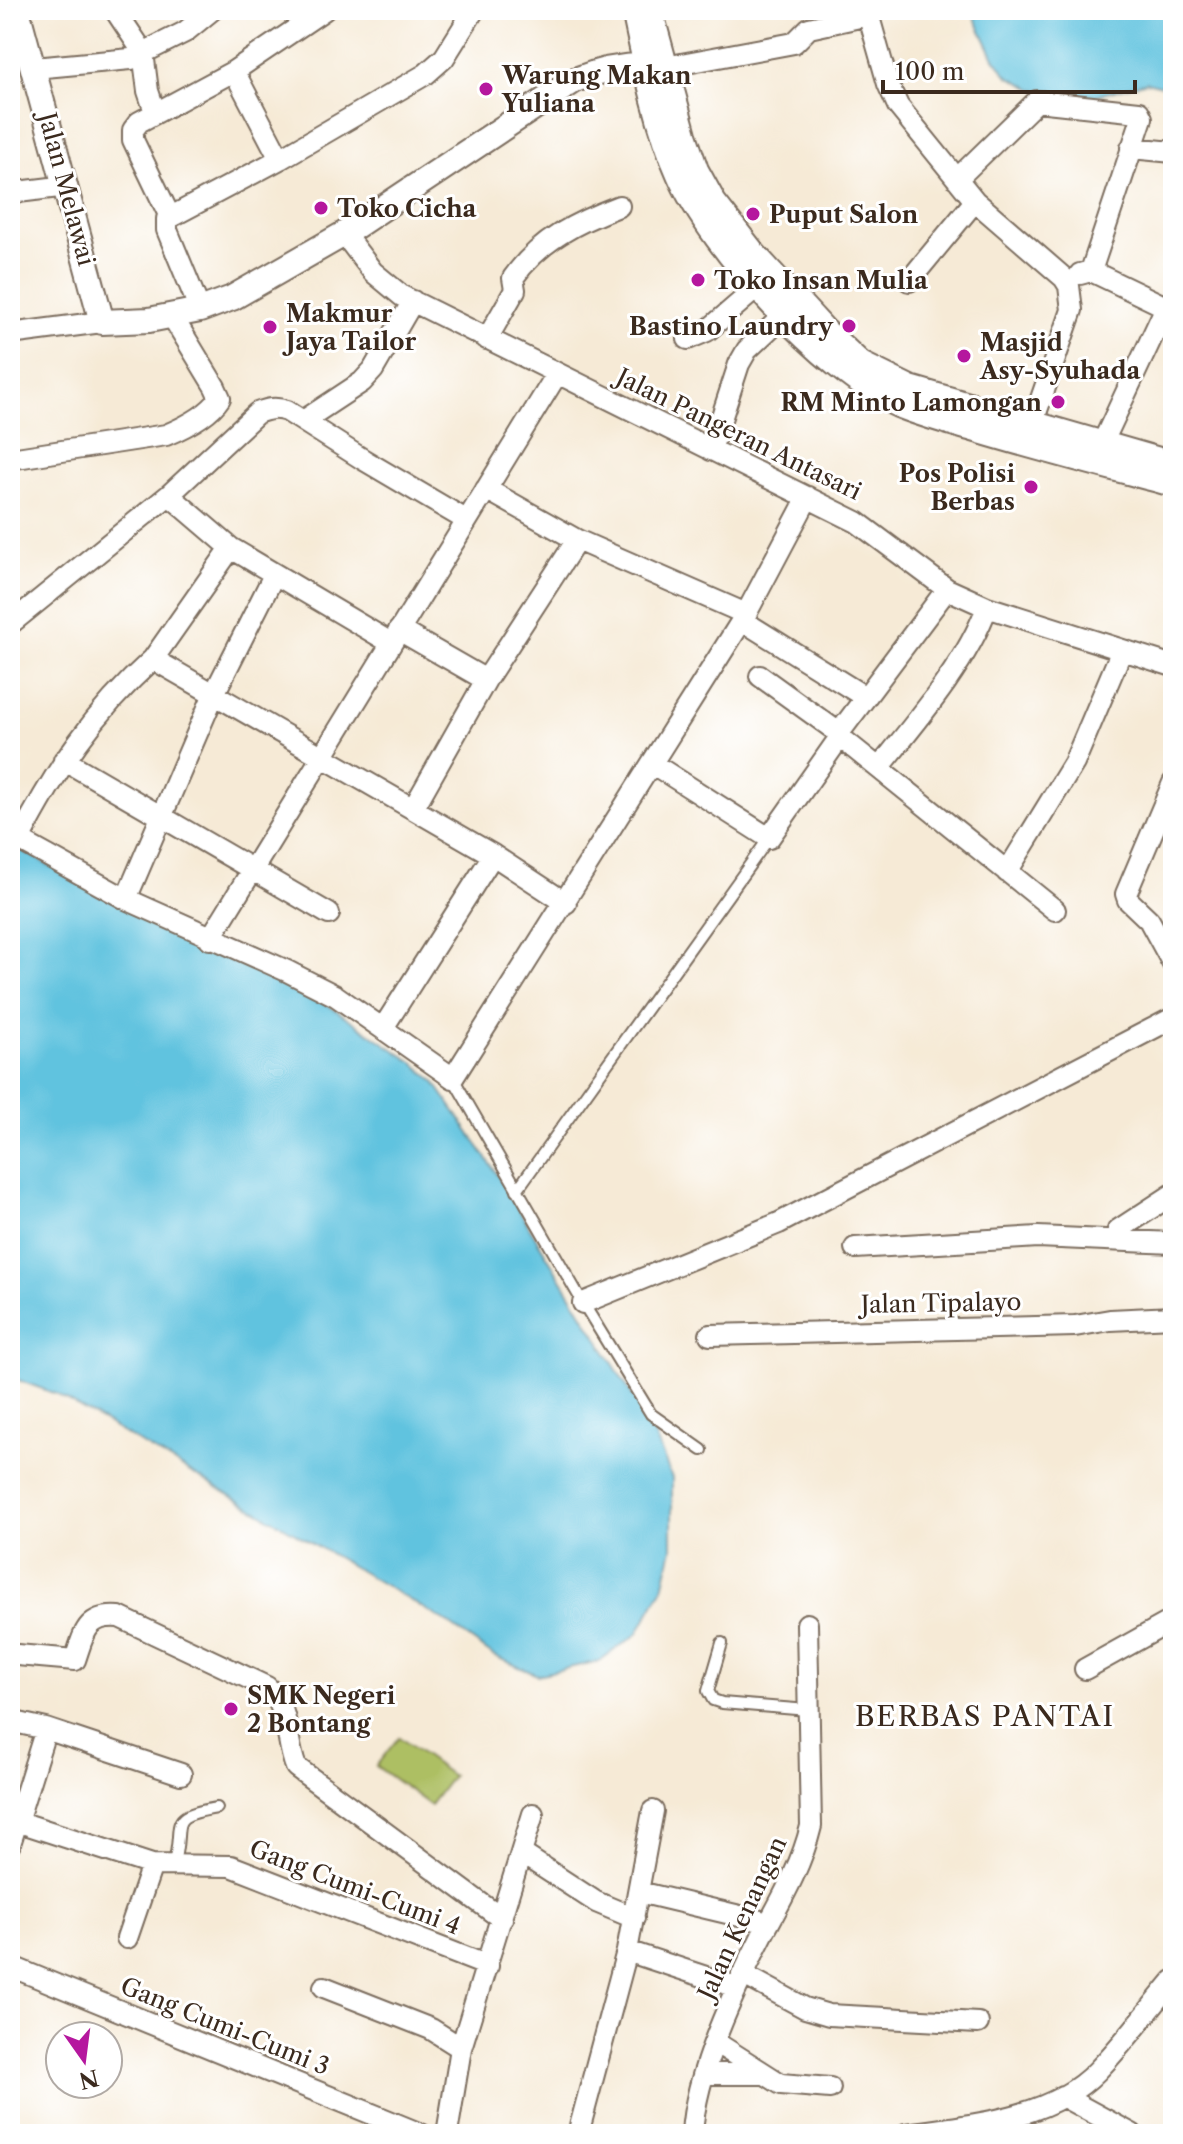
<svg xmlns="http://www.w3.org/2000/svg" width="1183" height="2144" font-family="'Libre Caslon Text',serif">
<rect width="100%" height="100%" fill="#fff"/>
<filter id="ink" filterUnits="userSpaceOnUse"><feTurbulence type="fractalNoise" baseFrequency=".0125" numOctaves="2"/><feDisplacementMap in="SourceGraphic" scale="16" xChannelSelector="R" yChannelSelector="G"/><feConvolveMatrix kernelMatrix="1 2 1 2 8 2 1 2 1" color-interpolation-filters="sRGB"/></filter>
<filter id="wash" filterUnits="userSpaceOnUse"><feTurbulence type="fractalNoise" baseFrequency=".006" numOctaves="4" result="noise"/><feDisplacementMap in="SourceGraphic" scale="32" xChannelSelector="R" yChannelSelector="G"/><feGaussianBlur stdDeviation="1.8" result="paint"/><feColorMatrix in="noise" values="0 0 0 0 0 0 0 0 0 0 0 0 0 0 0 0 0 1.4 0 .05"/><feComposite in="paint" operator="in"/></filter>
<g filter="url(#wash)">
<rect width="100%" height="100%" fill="#f6ead6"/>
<path fill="#adbf63" stroke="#747440" stroke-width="2" d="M 399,1737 L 452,1776 L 430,1805 L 376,1766 Z"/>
<path fill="#61c3df" stroke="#4e767e" stroke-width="2" d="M 971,10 L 1173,10 L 1173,105 L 1166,87 L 1147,82 L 1083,99 L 1033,89 L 1008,76 L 994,58 Z
M 10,844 L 149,920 L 276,976 L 322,1001 L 414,1063 L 434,1081 L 490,1163 L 650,1424 L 672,1478 L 672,1549 L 663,1588 L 637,1634 L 599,1661 L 537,1675 L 494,1656 L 445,1621 L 379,1582 L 56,1394 L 10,1377 Z"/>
</g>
<g filter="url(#ink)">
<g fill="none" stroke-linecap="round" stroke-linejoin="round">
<g stroke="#7c6d5e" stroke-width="14">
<path id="service" d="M 453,1078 L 583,1303 L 651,1414 L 702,1450
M 517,1190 L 769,838
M 722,1643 L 708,1691 L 713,1700 L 722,1703 L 808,1710
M 173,1866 C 186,1823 163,1817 217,1808"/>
</g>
<g stroke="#7c6d5e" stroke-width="24">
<path id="minor" d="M 115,10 L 143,52 L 148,91 L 155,112
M 867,10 L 888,84 L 898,106 L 975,201 L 1064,278 L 1069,286 L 1072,310 L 1028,436
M 665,67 L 794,43 L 809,28 L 869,15
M 34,68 L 131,59 L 185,32 L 212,10
M 234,71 L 324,10
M 1131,148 L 1173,152
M 957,179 L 1037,101 L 1139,112 L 1142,118 L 1091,271
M 10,193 L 67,186
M 170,217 L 133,140 L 133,130 L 139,122 L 234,71 L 280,159
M 344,234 L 373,272 L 402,296 L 857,522 L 947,589 L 987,607 L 1173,666
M 1080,274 L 1091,271 L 1166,307
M 909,281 L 975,201
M 200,310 L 167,230 L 167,219 L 280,159 L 426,74 L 444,58 L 474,10
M 10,334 L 102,322
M 487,339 L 515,290 L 513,278 C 540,240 577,222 619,206
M 688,339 L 707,331 L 759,286
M 303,421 L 362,382 L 373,370 L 413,301
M 1102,444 L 1166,307 L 1173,300
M 711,450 L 739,364 L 747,350 L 784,315
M 10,459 L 166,435 C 185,427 209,415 220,398 L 215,387 L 172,316
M 486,489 L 577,540 L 746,614
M 169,495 L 231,548 L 391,643
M 231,548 L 153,659 L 493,855 L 566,903
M 743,621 L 865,697
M 10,624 L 169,495 L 257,413 C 268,409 275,407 287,411 L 364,460 L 466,520
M 399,630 L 486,680
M 760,676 L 839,733
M 840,737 L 1055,910
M 64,760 L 329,914
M 653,764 L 769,838 L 840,737 L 839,733 L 947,589
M 879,768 C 916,722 967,663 987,607
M 1173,783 L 1126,894 L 1128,900 L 1149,920 L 1173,964
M 413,809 L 486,680 L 577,540
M 10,835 L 126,899 L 287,971 L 336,996 L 453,1078 L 746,614 L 808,497
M 19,840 C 57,768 92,714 153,659
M 1007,872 L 1074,763 L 1122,650
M 126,899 L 214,694 L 274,575
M 210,939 L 557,374
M 383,1028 L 493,855
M 1118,1230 L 1173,1194
M 855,1248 L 1038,1237 L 1173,1243
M 583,1303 L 779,1223 L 1173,1018
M 710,1335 L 1075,1326 L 1110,1320 L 1173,1317
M 17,1655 L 75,1660 C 84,1634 86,1614 119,1617 L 267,1687 C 291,1709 285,1740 296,1767 L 502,1919
M 1085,1669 L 1173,1620
M 10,1721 L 46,1729 L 181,1774
M 10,1819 L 152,1865 L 231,1866 L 488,1966
M 10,1844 L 46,1729
M 521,1853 L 596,1902 L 634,1918
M 639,1892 L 769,1923
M 127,1938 L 152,1865
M 627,1951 L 736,1987
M 10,1966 L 421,2134
M 742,1974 L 805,2008 L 829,2015 L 978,2023
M 324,1987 L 431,2029 L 461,2048
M 715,2042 L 781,2084 L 830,2088
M 705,2074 L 763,2074
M 1062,2096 L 1132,2134
M 447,2134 L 461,2048 L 533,1814
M 578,2134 L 627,1951 L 653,1811
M 692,2134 C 695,2072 736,1987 764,1932 C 783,1897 802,1864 811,1826 L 807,1624
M 906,2134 C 969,2125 1050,2120 1097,2071 C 1124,2043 1148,2011 1173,1981"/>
</g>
<g stroke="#7c6d5e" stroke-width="28">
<path id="tertiary" d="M 17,10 L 102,322 L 149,320 L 200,310 L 232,298 L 344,234 L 575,80 C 604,68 633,63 665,67
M 634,10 C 645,63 657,125 679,174 C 711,248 825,372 898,405 C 922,415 949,422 973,429 C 1039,449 1106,466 1173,484
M 650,10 L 684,135 L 696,170 L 714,203 L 754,254 L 824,330 L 861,364 L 910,388 L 1173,464"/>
</g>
<use href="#service" stroke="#fff" stroke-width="10"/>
<use href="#minor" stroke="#fff" stroke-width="20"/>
<use href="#tertiary" stroke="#fff" stroke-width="24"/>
</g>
</g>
<g fill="#b5179e" stroke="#fff" stroke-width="3">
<circle cx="486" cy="89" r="8"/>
<circle cx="321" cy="208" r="8"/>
<circle cx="753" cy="214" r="8"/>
<circle cx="698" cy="280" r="8"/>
<circle cx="849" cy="326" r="8"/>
<circle cx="270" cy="327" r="8"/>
<circle cx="964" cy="356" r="8"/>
<circle cx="1058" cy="402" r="8"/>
<circle cx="1031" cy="487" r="8"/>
<circle cx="231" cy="1709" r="8"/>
</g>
<g text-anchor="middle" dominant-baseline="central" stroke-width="6" stroke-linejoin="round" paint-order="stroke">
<g font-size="24" font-weight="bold" fill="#3b2a1e" stroke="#fff" text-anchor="start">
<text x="502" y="75">Warung Makan<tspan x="502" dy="28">Yuliana</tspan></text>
<text x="337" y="208">Toko Cicha</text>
<text x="769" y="214">Puput Salon</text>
<text x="714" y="280">Toko Insan Mulia</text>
<text x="286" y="313">Makmur<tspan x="286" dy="28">Jaya Tailor</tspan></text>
<text x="833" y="326" text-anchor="end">Bastino Laundry</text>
<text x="980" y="342">Masjid<tspan x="980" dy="28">Asy-Syuhada</tspan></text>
<text x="1042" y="402" text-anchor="end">RM Minto Lamongan</text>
<text x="1015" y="473" text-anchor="end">Pos Polisi<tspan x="1015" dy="28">Berbas</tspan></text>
<text x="247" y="1695">SMK Negeri<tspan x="247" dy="28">2 Bontang</tspan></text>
</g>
<g font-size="24" fill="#3b2a1e" stroke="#fff">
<text transform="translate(67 189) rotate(75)">Jalan Melawai</text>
<text transform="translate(739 434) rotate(26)">Jalan Pangeran Antasari</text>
<text transform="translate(941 1303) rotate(-1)">Jalan Tipalayo</text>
<text transform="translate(355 1887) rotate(21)">Gang Cumi-Cumi 4</text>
<text transform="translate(742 1918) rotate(-65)">Jalan Kenangan</text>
<text transform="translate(225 2026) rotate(22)">Gang Cumi-Cumi 3</text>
</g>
<g font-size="28" letter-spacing="2" fill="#3b2a1e" stroke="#fff">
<text x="985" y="1716">BERBAS PANTAI</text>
</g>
</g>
<rect width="1183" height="2144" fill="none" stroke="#fff" stroke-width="40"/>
<g transform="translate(84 2060) rotate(166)"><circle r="38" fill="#ffffff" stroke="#b1aaa5" stroke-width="2"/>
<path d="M0-6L14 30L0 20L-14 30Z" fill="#b5179e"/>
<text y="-12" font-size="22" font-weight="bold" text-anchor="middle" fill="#3b2a1e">N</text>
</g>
<path d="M883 80v12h252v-12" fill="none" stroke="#3b2a1e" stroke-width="4"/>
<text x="895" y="80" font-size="24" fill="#3b2a1e" stroke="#ffffff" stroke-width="6" paint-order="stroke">100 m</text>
</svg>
